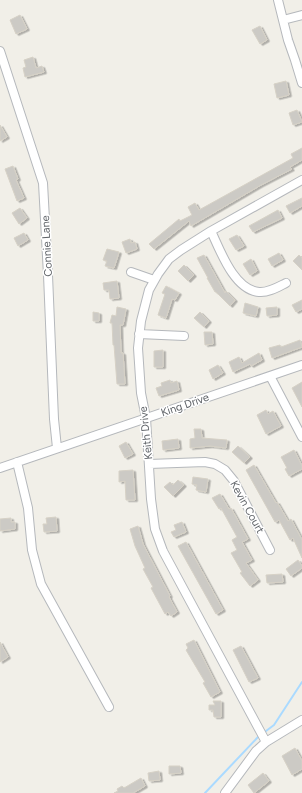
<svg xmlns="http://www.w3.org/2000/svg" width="302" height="793" font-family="Figtree,sans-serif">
<defs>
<filter id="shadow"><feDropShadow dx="2.5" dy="1.5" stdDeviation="0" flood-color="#0004"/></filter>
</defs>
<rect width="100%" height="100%" fill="#f1efe8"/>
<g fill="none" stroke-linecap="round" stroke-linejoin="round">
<path stroke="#aadaff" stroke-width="2" d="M 266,731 L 274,725 L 302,682
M 205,793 L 258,737"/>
</g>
<path fill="#cccac5" stroke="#d6d1c6" filter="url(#shadow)" d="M 20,15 L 27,29 L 16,34 L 10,20 Z
M 260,26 L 267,40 L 260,44 L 252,30 Z
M 33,57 L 36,68 L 42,66 L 44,72 L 25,77 L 23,68 L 26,67 L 24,60 Z
M 286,81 L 289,95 L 277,98 L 274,84 Z
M 297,110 L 302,122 L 293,125 L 289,113 Z
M 0,125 L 7,137 L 0,141 Z
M 302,148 L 302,160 L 290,167 L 292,169 L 261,185 L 191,226 L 189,221 L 154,249 L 149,244 L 179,219 L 180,221 L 192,215 L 188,207 L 195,203 L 199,210 L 293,158 L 291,154 Z
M 13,166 L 18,179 L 16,180 L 24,198 L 17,201 L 5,169 Z
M 302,198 L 302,206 L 290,213 L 286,206 Z
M 20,208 L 27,218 L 19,224 L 12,213 Z
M 278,210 L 282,218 L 253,232 L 249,226 Z
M 24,233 L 28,240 L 18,246 L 14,238 Z
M 237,235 L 244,246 L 236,250 L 229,239 Z
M 130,239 L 131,243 L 135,242 L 137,249 L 126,253 L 122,242 Z
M 107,249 L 119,252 L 114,268 L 105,266 L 107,261 L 103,260 Z
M 279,253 L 283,260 L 272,266 L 268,259 Z
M 204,255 L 225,293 L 226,291 L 235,300 L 230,306 L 216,292 L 215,292 L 207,278 L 208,278 L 197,258 Z
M 299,255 L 302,258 L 302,270 L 293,261 Z
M 251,259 L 257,271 L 250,275 L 243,264 Z
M 184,265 L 194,275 L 188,281 L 178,271 Z
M 117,281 L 119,298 L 110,299 L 109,290 L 104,290 L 103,283 Z
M 166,286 L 179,293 L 175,300 L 172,299 L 166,318 L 158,315 L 165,294 L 162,293 Z
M 302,300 L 302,309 L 296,312 L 292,305 Z
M 245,303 L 258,307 L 256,316 L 243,313 Z
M 117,307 L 126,309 L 123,325 L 120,325 L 121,353 L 123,353 L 125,384 L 117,384 L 114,345 L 113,345 L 112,323 L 110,323 L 112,315 L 116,316 Z
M 277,307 L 277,315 L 267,316 L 266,308 Z
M 93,312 L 99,313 L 99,321 L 93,321 Z
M 200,312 L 209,321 L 204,327 L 194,318 Z
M 204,332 L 212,332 L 213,344 L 205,345 Z
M 300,340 L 302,347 L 272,358 L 269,348 L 280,345 L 281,347 Z
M 163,350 L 163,367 L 154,367 L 154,351 Z
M 259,353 L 262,360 L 251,366 L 250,364 L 233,372 L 229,362 L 239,357 L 242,363 Z
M 218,365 L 223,373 L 213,379 L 209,370 Z
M 170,380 L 171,383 L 177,381 L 179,390 L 159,396 L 156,388 L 162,386 L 161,383 Z
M 302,382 L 302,407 L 292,388 Z
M 266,410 L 268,414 L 273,411 L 281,426 L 266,434 L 257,415 Z
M 194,429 L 201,429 L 202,438 L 227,440 L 226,448 L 210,446 L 190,448 L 190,439 L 195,438 Z
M 178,439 L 179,448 L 163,450 L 162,441 Z
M 126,442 L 133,454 L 125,458 L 119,446 Z
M 238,446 L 250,457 L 244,463 L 232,452 Z
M 294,450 L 302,466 L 302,469 L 289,476 L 285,469 L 287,468 L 281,457 Z
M 254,465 L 276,503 L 277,502 L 288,521 L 291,519 L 302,540 L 302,558 L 293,538 L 290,540 L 279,520 L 275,522 L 246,470 Z
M 133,470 L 135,500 L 126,500 L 125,481 L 119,482 L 119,471 Z
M 193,477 L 208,479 L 206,492 L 196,490 L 197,485 L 192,484 Z
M 178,480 L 184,485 L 173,496 L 164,487 L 170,482 L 173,485 Z
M 220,494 L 229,509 L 231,508 L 248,539 L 242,542 L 252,560 L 246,563 L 258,580 L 250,586 L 240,573 L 242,572 L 231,553 L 237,550 L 232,540 L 237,537 L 221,508 L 219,509 L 212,498 Z
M 56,517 L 57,531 L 44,532 L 43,524 L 47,524 L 46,518 Z
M 11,518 L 11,522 L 15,522 L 15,529 L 0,531 L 0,519 Z
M 182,522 L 186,532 L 174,537 L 171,532 L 176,530 L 174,525 Z
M 138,526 L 143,544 L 170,596 L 169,597 L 177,612 L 171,616 L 168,612 L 165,614 L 151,588 L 153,587 L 143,569 L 145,568 L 135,546 L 130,529 Z
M 186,542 L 223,610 L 216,614 L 178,546 Z
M 298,560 L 302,566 L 302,568 L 291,576 L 286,569 Z
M 282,574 L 283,582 L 267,583 L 266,575 Z
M 194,640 L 220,692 L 211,697 L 203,683 L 205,682 L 186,650 L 188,648 L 186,644 Z
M 0,642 L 8,657 L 0,662 Z
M 241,646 L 258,678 L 249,682 L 233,650 Z
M 213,701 L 221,701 L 221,717 L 214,717 L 213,710 L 209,710 L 209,705 L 215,705 Z
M 295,748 L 302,761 L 302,769 L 292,775 L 282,756 Z
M 169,766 L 180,766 L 181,773 L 169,774 Z
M 159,771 L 160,780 L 149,781 L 148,773 Z
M 263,773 L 269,781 L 254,793 L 248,785 Z
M 141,778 L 145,786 L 133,793 L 114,793 L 118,791 L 117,789 L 122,786 L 124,788 Z"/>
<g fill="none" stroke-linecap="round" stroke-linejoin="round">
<g stroke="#b5b8bc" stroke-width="10">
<path id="minor" d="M 278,0 L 288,40 L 295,60 L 302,83
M 283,20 L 302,15
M 0,51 L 43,183 L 48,275 L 54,419 L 57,448
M 211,231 C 220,250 234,290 259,292 C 268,293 278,287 286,283
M 131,272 L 154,280
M 139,334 L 184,336
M 270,376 L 302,437
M 17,462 L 28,508 L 32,550 L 41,584 L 109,707
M 149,464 L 205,462 L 215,464 L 225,470 L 234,481 L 270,550
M 0,468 L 302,365
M 266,742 L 163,551 L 155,529 L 151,499 L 146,418 L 141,393 L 138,348 L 141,321 L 149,290 L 158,274 L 169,259 L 181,250 L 211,231 L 302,180
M 225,793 L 256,751 L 266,742 L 302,720"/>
</g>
<use href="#minor" stroke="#fff" stroke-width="8"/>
</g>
<g text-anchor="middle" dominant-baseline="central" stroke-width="3" stroke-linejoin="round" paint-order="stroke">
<g font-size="11" fill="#5f6368" stroke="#fff">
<text transform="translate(47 246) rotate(-93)">Connie Lane</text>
<text transform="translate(185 405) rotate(-19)">King Drive</text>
<text transform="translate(146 433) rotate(-96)">Keith Drive</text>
<text transform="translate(247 507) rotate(61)">Kevin Court</text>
</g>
</g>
</svg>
